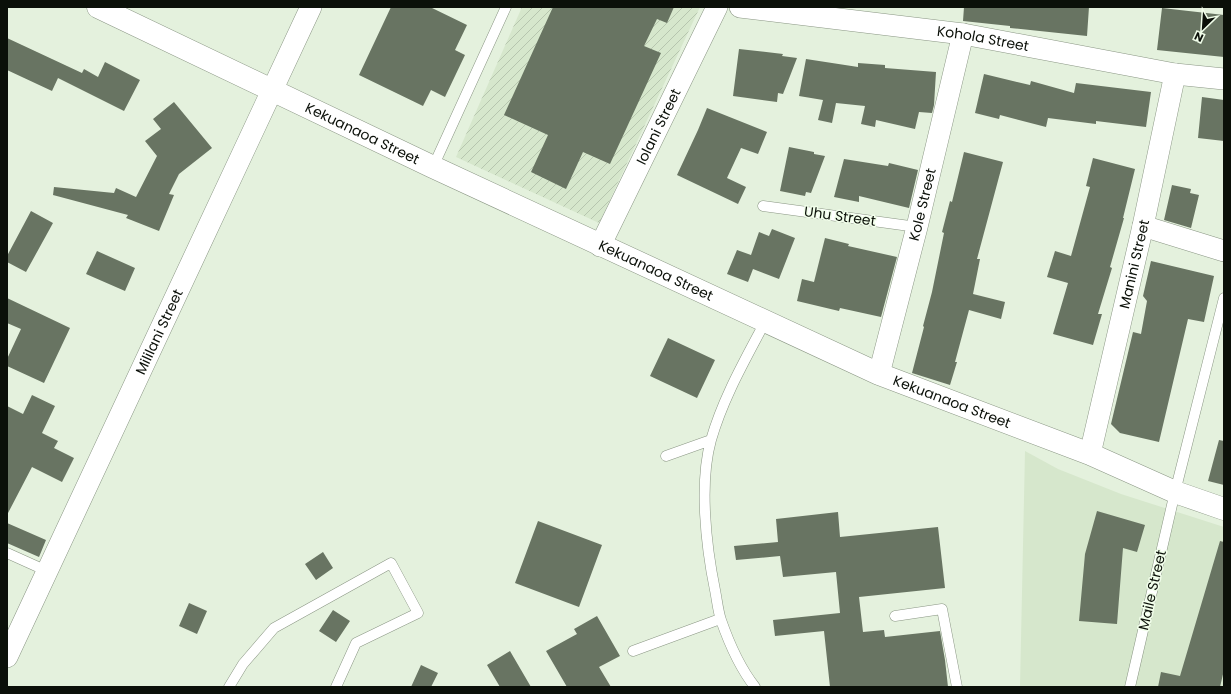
<svg xmlns="http://www.w3.org/2000/svg" width="1231" height="694" font-family="Poppins,sans-serif">
<defs>
<pattern id="industrial-furrows" width="10" height="10" patternUnits="userSpaceOnUse"><rect width="10" height="10" fill="#d6e7cc"/><path d="M-1 1l2-2M0 10L10 0M9 11l2-2" fill="none" stroke="#b6c5ae"/></pattern>
</defs>
<rect width="100%" height="100%" fill="#e4f1dd"/>
<path fill="#d6e7cc" d="M 1025,451 L 1058,469 L 1121,494 L 1224,527 L 1224,687 L 1020,687 Z"/>
<path fill="url(#industrial-furrows)" d="M 522,7 L 700,7 L 599,223 L 456,157 Z"/>
<path fill="#687462" d="M 391,7 L 430,7 L 467,25 L 455,50 L 465,55 L 445,97 L 431,90 L 423,106 L 359,75 Z
M 553,7 L 674,7 L 667,23 L 657,19 L 644,46 L 661,53 L 610,164 L 583,152 L 566,189 L 531,172 L 548,135 L 504,115 Z
M 964,7 L 1089,7 L 1087,36 L 1010,28 L 1010,26 L 963,21 Z
M 1162,8 L 1224,15 L 1224,57 L 1157,50 Z
M 7,38 L 82,73 L 84,69 L 98,77 L 105,62 L 140,80 L 124,111 L 58,78 L 52,91 L 7,70 Z
M 739,49 L 783,54 L 782,56 L 797,58 L 783,94 L 778,93 L 777,102 L 733,96 Z
M 806,59 L 858,67 L 858,63 L 885,65 L 885,68 L 936,72 L 934,105 L 932,113 L 919,112 L 915,129 L 876,120 L 875,127 L 861,124 L 865,106 L 836,103 L 832,123 L 818,120 L 823,100 L 799,96 Z
M 984,74 L 1030,85 L 1031,81 L 1074,93 L 1076,83 L 1151,92 L 1146,127 L 1096,121 L 1096,124 L 1048,118 L 1046,127 L 1000,115 L 999,119 L 975,113 Z
M 1202,97 L 1224,100 L 1224,141 L 1198,138 Z
M 174,102 L 212,148 L 179,174 L 169,194 L 174,195 L 159,231 L 126,218 L 128,215 L 53,195 L 54,187 L 114,193 L 116,188 L 136,197 L 157,156 L 145,141 L 161,129 L 153,119 Z
M 707,108 L 767,132 L 758,154 L 741,148 L 727,178 L 746,187 L 738,204 L 677,175 L 698,130 Z
M 789,147 L 814,152 L 814,154 L 825,156 L 811,193 L 806,192 L 805,196 L 780,191 Z
M 964,152 L 1003,162 L 977,259 L 980,259 L 973,294 L 1005,302 L 1001,319 L 969,310 L 955,362 L 957,362 L 950,385 L 912,373 L 924,327 L 923,326 L 932,292 L 944,233 L 942,232 L 950,201 L 952,202 Z
M 1093,158 L 1135,169 L 1123,218 L 1124,218 L 1110,267 L 1112,268 L 1098,314 L 1102,314 L 1093,345 L 1053,334 L 1068,283 L 1047,277 L 1055,251 L 1071,256 L 1090,187 L 1086,186 Z
M 844,159 L 888,166 L 889,163 L 918,170 L 909,208 L 859,196 L 859,202 L 834,197 Z
M 1172,185 L 1191,189 L 1190,193 L 1199,195 L 1191,228 L 1164,220 Z
M 31,211 L 53,223 L 26,272 L 7,262 L 7,256 Z
M 772,229 L 795,238 L 779,279 L 753,269 L 748,282 L 727,274 L 737,250 L 751,255 L 759,232 L 769,236 Z
M 825,238 L 849,244 L 848,246 L 897,257 L 881,317 L 840,308 L 839,311 L 797,301 L 802,279 L 814,282 Z
M 97,251 L 135,268 L 125,291 L 86,274 Z
M 1151,261 L 1214,276 L 1204,322 L 1188,319 L 1159,442 L 1120,433 L 1111,424 L 1133,332 L 1141,334 L 1147,301 L 1143,296 Z
M 7,298 L 70,328 L 44,383 L 7,366 L 7,359 L 21,329 L 7,323 Z
M 668,338 L 715,360 L 697,398 L 650,376 Z
M 32,395 L 55,406 L 42,433 L 58,441 L 54,448 L 74,458 L 62,482 L 32,467 L 7,515 L 7,406 L 23,414 Z
M 1219,440 L 1224,441 L 1224,485 L 1208,481 Z
M 1097,511 L 1145,525 L 1137,552 L 1123,548 L 1117,624 L 1079,621 L 1085,554 Z
M 838,512 L 840,537 L 938,527 L 945,588 L 859,597 L 863,632 L 884,630 L 885,637 L 940,631 L 945,660 L 948,687 L 830,687 L 824,631 L 775,636 L 773,620 L 840,613 L 836,572 L 783,577 L 780,556 L 736,560 L 734,546 L 778,542 L 776,519 Z
M 538,521 L 602,545 L 579,607 L 515,583 Z
M 7,523 L 46,540 L 39,557 L 7,543 Z
M 1220,541 L 1224,542 L 1224,670 L 1220,687 L 1158,687 L 1161,672 L 1180,676 Z
M 323,552 L 333,568 L 316,580 L 305,564 Z
M 189,603 L 207,611 L 197,634 L 179,626 Z
M 333,610 L 350,621 L 336,642 L 319,631 Z
M 597,616 L 620,656 L 599,667 L 611,687 L 567,687 L 546,651 L 577,634 L 574,629 Z
M 510,651 L 531,687 L 500,687 L 487,665 Z
M 421,665 L 438,673 L 431,687 L 411,687 Z"/>
<g fill="none" stroke-linecap="round" stroke-linejoin="round">
<g stroke="#8a9684" stroke-width="11">
<path id="lane" d="M 433,167 L 506,7
M 763,206 L 917,227
M 666,456 L 711,440
M 7,553 L 47,571
M 895,616 L 942,609 L 957,687
M 633,651 L 720,619
M 229,687 L 243,664 L 274,628 L 391,563 L 418,613 L 356,643 L 336,687
M 755,687 C 740,668 729,643 721,620 C 718,611 717,600 715,590 C 706,546 699,483 711,440 C 723,398 745,360 765,322
M 1130,687 L 1175,492 L 1224,298"/>
</g>
<g stroke="#8a9684" stroke-width="22">
<g id="street">
<path id="s1" d="M 740,7 L 963,34 L 1175,74 L 1224,79"/>
<path d="M 1143,226 L 1224,251"/>
<path id="s2" d="M 600,246 L 717,7"/>
<path id="s3" d="M 879,374 L 917,227 L 963,34"/>
<path id="s4" d="M 1090,454 L 1143,226 L 1175,74"/>
<path id="s5" d="M 7,657 L 311,7"/>
</g>
</g>
<g stroke="#8a9684" stroke-width="23">
<g id="secondary">
<path id="s6" d="M 98,7 L 433,167 L 879,374 L 1090,454 L 1175,492 L 1224,509"/>
</g>
</g>
<use href="#lane" stroke="#fff" stroke-width="10"/>
<use href="#street" stroke="#fff" stroke-width="21"/>
<use href="#secondary" stroke="#fff" stroke-width="22"/>
</g>
<g text-anchor="middle" dominant-baseline="central" stroke-width="3" stroke-linejoin="round" paint-order="stroke">
<g font-size="14" fill="#0b1009" stroke="#f1feea">
<text stroke="none"><textPath href="#s1" startOffset="245">Kohola Street</textPath></text>
<text stroke="none"><textPath href="#s2" startOffset="133">Iolani Street</textPath></text>
<text stroke="none"><textPath href="#s6" startOffset="293">Kekuanaoa Street</textPath></text>
<text stroke="none"><textPath href="#s3" startOffset="175">Kole Street</textPath></text>
<text transform="translate(840 216) rotate(8)">Uhu Street</text>
<text stroke="none"><textPath href="#s4" startOffset="195">Manini Street</textPath></text>
<text stroke="none"><textPath href="#s6" startOffset="617">Kekuanaoa Street</textPath></text>
<text stroke="none"><textPath href="#s5" startOffset="359">Mililani Street</textPath></text>
<text stroke="none"><textPath href="#s6" startOffset="941">Kekuanaoa Street</textPath></text>
<text transform="translate(1152 590) rotate(-77)">Maile Street</text>
</g>
</g>
<rect width="1231" height="694" fill="none" stroke="#0b1009" stroke-width="16"/>
<g transform="translate(1203 28) rotate(205)" stroke="#f1feea" stroke-width="3" paint-order="stroke">
<path d="M0-3L7 15L0 10L-7 15Z" fill="#0b1009"/>
<text y="-6" font-size="11" font-weight="bold" text-anchor="middle" fill="#0b1009">N</text>
</g>
</svg>
